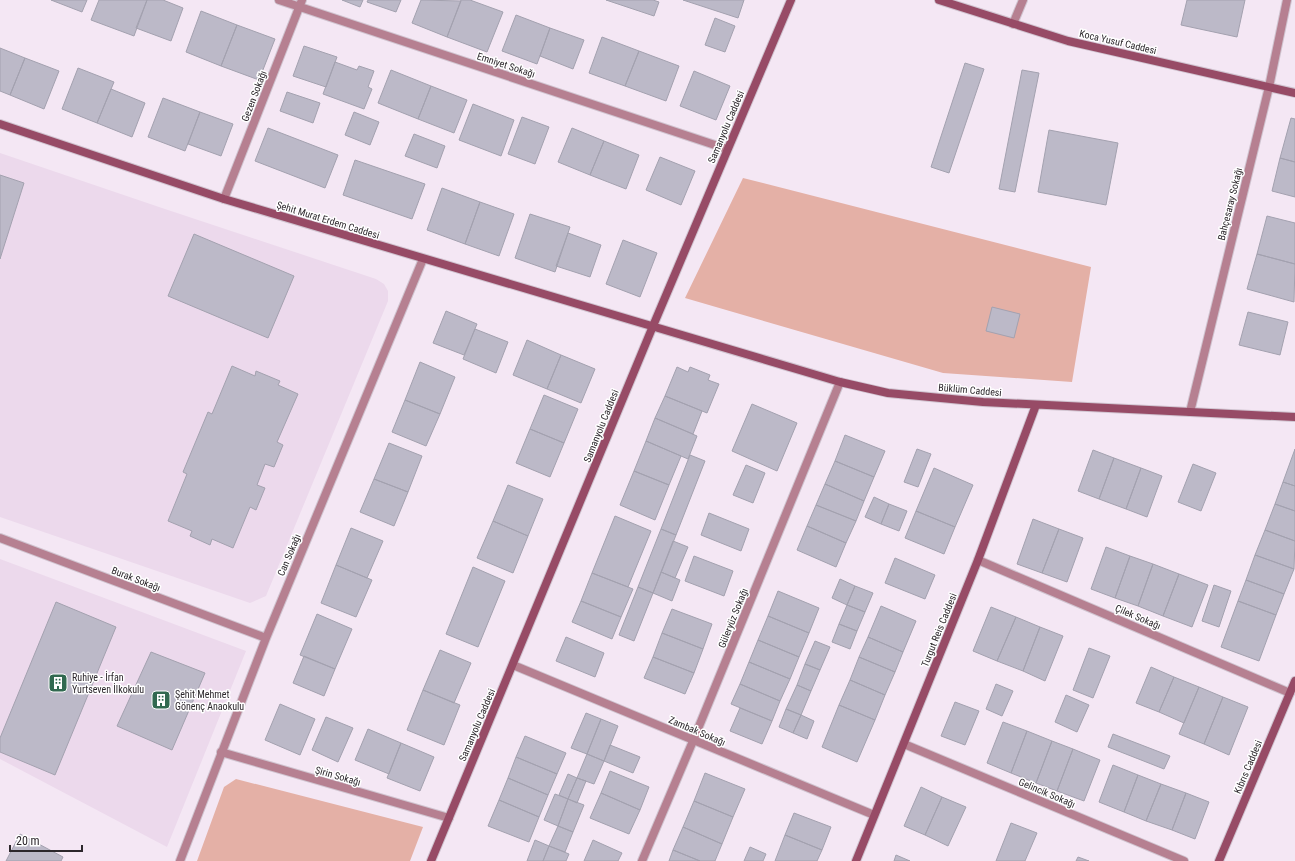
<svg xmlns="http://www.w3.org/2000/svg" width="1295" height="861" font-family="'Roboto Condensed',sans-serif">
<rect width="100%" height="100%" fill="#f4e7f4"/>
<path fill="#ecd9ec" d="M 0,153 L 162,208 L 376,279 L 384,284 L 388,291 L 388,301 L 266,596 L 250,603 L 0,517 Z
M 0,559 L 246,651 L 167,847 L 0,759 Z"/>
<path fill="#e4b0a6" d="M 743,178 L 1091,267 L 1072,382 L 943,373 L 685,298 Z
M 236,779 L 423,827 L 410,861 L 197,861 L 224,787 Z"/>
<path fill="#bcb9c8" stroke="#a3a1af" d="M 51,0 L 87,0 L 82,12 Z
M 99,0 L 147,0 L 134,36 L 91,20 Z
M 147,0 L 163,0 L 183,8 L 171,41 L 136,28 Z
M 342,0 L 363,0 L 360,7 Z
M 368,0 L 401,0 L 396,12 L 367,2 Z
M 421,0 L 461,1 L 447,37 L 412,23 Z
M 461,0 L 470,0 L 503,12 L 487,52 L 447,37 Z
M 606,0 L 653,0 L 659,2 L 654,16 Z
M 683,0 L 744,0 L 738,18 Z
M 1187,0 L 1245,0 L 1237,37 L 1181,25 Z
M 201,11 L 237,25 L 221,66 L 186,52 Z
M 516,15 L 550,28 L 537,64 L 502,51 Z
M 715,18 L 735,26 L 725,52 L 705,45 Z
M 237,25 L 275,39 L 259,80 L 221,66 Z
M 550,28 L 584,40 L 573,69 L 540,56 Z
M 602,37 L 639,51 L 625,86 L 589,73 Z
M 304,46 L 337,57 L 326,87 L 293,76 Z
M 0,48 L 25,58 L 10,95 L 0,91 Z
M 639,51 L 679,66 L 666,101 L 625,86 Z
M 25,58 L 59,71 L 44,109 L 10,95 Z
M 335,62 L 357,70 L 359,66 L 374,71 L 368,87 L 372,89 L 364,109 L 323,94 Z
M 965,63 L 984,69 L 949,173 L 931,167 Z
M 78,68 L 114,82 L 97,123 L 62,109 Z
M 391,70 L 431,86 L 418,119 L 378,103 Z
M 1022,70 L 1039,73 L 1015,192 L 999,189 Z
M 694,71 L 730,86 L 716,120 L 680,106 Z
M 431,86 L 467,100 L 454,133 L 418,119 Z
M 111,89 L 145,103 L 132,137 L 97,123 Z
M 287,92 L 320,103 L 313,123 L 280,111 Z
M 163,98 L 200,112 L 185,151 L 148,137 Z
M 473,104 L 514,120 L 501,156 L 459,140 Z
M 200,112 L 233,124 L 221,156 L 188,144 Z
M 354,112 L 379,122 L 370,145 L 345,135 Z
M 522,117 L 549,127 L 535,164 L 508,154 Z
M 1291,118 L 1295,119 L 1295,162 L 1280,158 Z
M 268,128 L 338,155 L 325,188 L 255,161 Z
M 572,128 L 604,141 L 590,175 L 558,162 Z
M 1049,130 L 1118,143 L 1106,205 L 1038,192 Z
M 414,134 L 445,146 L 437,168 L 405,156 Z
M 604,141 L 639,155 L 626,189 L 590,175 Z
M 660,157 L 695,171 L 681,205 L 646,190 Z
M 1280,158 L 1295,162 L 1295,197 L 1272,191 Z
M 355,160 L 425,184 L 412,219 L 343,195 Z
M 0,175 L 24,183 L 0,259 Z
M 442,188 L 480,202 L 465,244 L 427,230 Z
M 480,202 L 514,214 L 499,256 L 465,244 Z
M 530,214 L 570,227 L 555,272 L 515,258 Z
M 1267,216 L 1295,223 L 1295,264 L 1257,254 Z
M 568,233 L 601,245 L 590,277 L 556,266 Z
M 194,234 L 294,276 L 268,338 L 168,296 Z
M 623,240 L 657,253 L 640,297 L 606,284 Z
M 1257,254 L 1295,264 L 1294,302 L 1247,289 Z
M 992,307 L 1020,314 L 1014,338 L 986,331 Z
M 446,311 L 477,324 L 464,355 L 433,343 Z
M 1248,312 L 1288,322 L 1280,355 L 1239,345 Z
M 475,329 L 508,342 L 496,373 L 463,359 Z
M 527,340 L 561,355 L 547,389 L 513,375 Z
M 561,355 L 595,369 L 581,403 L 547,389 Z
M 420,362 L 455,377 L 440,414 L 405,400 Z
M 232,366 L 255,376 L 256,371 L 280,381 L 278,385 L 298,394 L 277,442 L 283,445 L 274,467 L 265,464 L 257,485 L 265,488 L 256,510 L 250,507 L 233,548 L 212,539 L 210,545 L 190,536 L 192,531 L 168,521 L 187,474 L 183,472 L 208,412 L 212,414 Z
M 677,367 L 688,372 L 690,367 L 710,375 L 708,380 L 719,384 L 707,413 L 665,396 Z
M 544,395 L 578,409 L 564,443 L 530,429 Z
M 665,396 L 702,411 L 693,434 L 655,418 Z
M 405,400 L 440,414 L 426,446 L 392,432 Z
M 752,404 L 797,423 L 777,471 L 732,451 Z
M 655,418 L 697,436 L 688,459 L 646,441 Z
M 530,429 L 564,443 L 550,477 L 516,463 Z
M 845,435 L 885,451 L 874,477 L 835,461 Z
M 646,441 L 681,456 L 669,485 L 634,471 Z
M 389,443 L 422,456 L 408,492 L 374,479 Z
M 917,449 L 931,454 L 918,487 L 904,482 Z
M 1295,449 L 1295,486 L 1283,482 Z
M 1093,450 L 1114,458 L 1099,499 L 1078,491 Z
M 690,455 L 705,461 L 676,535 L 661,529 Z
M 1114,458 L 1141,468 L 1126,509 L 1099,499 Z
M 835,461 L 874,477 L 864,501 L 825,484 Z
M 1193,464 L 1216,473 L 1201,511 L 1178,502 Z
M 746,465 L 765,473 L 753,503 L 733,495 Z
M 934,468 L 973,485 L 955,527 L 916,511 Z
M 1141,468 L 1162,476 L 1147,517 L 1126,509 Z
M 634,471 L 669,485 L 655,520 L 620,505 Z
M 374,479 L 408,492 L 394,526 L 360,512 Z
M 1283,482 L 1295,486 L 1295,511 L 1275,504 Z
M 825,484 L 864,501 L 856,521 L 816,505 Z
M 508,485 L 543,499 L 528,536 L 493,521 Z
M 874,497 L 889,504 L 881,524 L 865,517 Z
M 889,504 L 907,511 L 899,531 L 881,524 Z
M 1275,504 L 1295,511 L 1295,541 L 1265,530 Z
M 816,505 L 856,521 L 846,543 L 807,526 Z
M 916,511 L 955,527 L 944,554 L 905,538 Z
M 709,513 L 749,529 L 741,551 L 701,535 Z
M 615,516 L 651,531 L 628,587 L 592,573 Z
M 1033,519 L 1059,529 L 1042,573 L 1017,564 Z
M 493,521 L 528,536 L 513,573 L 477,558 Z
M 807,526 L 846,543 L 836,567 L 797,550 Z
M 351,528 L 383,541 L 367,578 L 336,565 Z
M 661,529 L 676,535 L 653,593 L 638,587 Z
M 1059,529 L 1083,538 L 1067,582 L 1042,573 Z
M 1265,530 L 1295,541 L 1294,569 L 1255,555 Z
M 673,541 L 688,547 L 675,578 L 661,572 Z
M 1106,547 L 1130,556 L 1115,598 L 1091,589 Z
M 1255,555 L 1294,569 L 1284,594 L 1246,580 Z
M 694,556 L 733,571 L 724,596 L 685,581 Z
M 1130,556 L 1153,564 L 1138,606 L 1115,598 Z
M 895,558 L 935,575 L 925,599 L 885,583 Z
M 1153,564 L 1179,574 L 1163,616 L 1138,606 Z
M 336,565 L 372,580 L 356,617 L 321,603 Z
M 473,567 L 505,581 L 478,647 L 446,634 Z
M 661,572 L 680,580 L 672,601 L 653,593 Z
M 592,573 L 633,589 L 621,617 L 581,601 Z
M 1179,574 L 1208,585 L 1192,627 L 1163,616 Z
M 840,579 L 855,586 L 847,605 L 832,598 Z
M 1246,580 L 1284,594 L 1276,615 L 1238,601 Z
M 1214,585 L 1231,591 L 1219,627 L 1202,621 Z
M 855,586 L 873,593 L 865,612 L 847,605 Z
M 638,587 L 653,593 L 634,641 L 619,635 Z
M 778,591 L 819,608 L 809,633 L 768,616 Z
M 581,601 L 621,617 L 612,639 L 572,622 Z
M 1238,601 L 1276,615 L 1259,661 L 1221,647 Z
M 56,602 L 116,627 L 55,775 L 0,752 L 0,738 Z
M 847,605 L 865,612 L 857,631 L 839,624 Z
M 881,606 L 916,621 L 903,652 L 868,637 Z
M 991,607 L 1016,617 L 997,661 L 973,651 Z
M 672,609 L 712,624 L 703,649 L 662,633 Z
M 317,614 L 352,629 L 335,669 L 300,655 Z
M 768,616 L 809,633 L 799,657 L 758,640 Z
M 1016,617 L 1040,627 L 1023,671 L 997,661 Z
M 839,624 L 857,631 L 850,649 L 832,642 Z
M 1040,627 L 1063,636 L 1045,681 L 1023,671 Z
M 662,633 L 703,649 L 694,673 L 653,657 Z
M 566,637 L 604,653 L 595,677 L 556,661 Z
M 868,637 L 903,652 L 895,672 L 859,657 Z
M 758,640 L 799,657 L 790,679 L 749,662 Z
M 815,641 L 830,647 L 820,670 L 805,664 Z
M 1089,648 L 1110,656 L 1093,698 L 1073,690 Z
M 440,650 L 471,663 L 454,703 L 423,690 Z
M 151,652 L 205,673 L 172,750 L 117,726 Z
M 304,656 L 335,669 L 324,696 L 293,683 Z
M 653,657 L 694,673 L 685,694 L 644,678 Z
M 859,657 L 895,672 L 885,695 L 850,680 Z
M 749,662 L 790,679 L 780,701 L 740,684 Z
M 805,664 L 820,670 L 811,691 L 797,685 Z
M 1151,667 L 1174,677 L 1159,712 L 1136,703 Z
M 1174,677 L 1199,687 L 1184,723 L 1159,712 Z
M 850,680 L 885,695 L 875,720 L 839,705 Z
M 740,684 L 780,701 L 772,721 L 731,704 Z
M 996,684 L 1013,691 L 1002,716 L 986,709 Z
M 797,685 L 811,691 L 801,715 L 786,709 Z
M 1199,687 L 1223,697 L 1204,744 L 1179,734 Z
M 423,690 L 460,705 L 444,745 L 407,730 Z
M 1066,695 L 1089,705 L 1077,732 L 1055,722 Z
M 1223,697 L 1248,707 L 1229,755 L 1204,744 Z
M 955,702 L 979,711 L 965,745 L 941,736 Z
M 280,704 L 315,719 L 300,755 L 265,740 Z
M 839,705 L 875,720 L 857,762 L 822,747 Z
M 740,708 L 772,721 L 762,744 L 730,731 Z
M 786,709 L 801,715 L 793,733 L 779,727 Z
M 586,713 L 601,719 L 587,754 L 571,748 Z
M 801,715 L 814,721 L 807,739 L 793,733 Z
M 326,717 L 353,728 L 338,762 L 312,750 Z
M 601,719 L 618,726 L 604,761 L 587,754 Z
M 1003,722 L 1027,731 L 1011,773 L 987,763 Z
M 368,729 L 401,743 L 389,774 L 355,760 Z
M 1027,731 L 1052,741 L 1036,783 L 1011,773 Z
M 1113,734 L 1170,756 L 1164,769 L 1108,747 Z
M 525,736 L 566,753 L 557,774 L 516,757 Z
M 1052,741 L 1073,749 L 1057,791 L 1036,783 Z
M 401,743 L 434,757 L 420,791 L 387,778 Z
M 610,745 L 640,757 L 633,773 L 604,761 Z
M 1073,749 L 1100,760 L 1084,801 L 1057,791 Z
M 587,754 L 604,761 L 594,784 L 577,778 Z
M 516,757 L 557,774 L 548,795 L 508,778 Z
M 1113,765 L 1138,775 L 1124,812 L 1099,802 Z
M 610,771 L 649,787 L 640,810 L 601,793 Z
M 705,773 L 745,789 L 733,817 L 694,801 Z
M 568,774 L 577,778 L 568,799 L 559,795 Z
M 1138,775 L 1161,784 L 1146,821 L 1124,812 Z
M 508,778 L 548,795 L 539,817 L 499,800 Z
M 577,778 L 586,781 L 577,803 L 568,799 Z
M 1161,784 L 1186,793 L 1172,830 L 1146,821 Z
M 921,787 L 942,797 L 925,835 L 904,826 Z
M 601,793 L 640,810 L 629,834 L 590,818 Z
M 1186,793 L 1209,802 L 1195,839 L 1172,830 Z
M 555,794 L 568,799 L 558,826 L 544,820 Z
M 942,797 L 966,807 L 948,846 L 925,835 Z
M 568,799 L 584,805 L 573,832 L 558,826 Z
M 499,800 L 539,817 L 529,842 L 488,826 Z
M 694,801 L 733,817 L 722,844 L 683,827 Z
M 794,813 L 831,827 L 822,850 L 785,835 Z
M 1011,823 L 1037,833 L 1025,861 L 996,861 Z
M 558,826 L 573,832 L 565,852 L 549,846 Z
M 683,827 L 722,844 L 715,861 L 700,861 L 673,850 Z
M 20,834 L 63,857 L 61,861 L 6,861 Z
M 785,835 L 822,850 L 817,861 L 775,861 Z
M 535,840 L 549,846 L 543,861 L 527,861 Z
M 593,840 L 622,853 L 618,861 L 584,861 Z
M 549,846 L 569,854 L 566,861 L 543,861 Z
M 750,847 L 766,854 L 763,861 L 744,861 Z
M 673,850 L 700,861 L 669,861 Z
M 896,855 L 910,861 L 894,861 Z
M 1078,857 L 1089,861 L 1076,861 Z"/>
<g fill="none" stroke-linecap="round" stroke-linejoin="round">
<g stroke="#d0c4d0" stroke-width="10">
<path id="street" d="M 279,0 L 727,149
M 1013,24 L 1023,0
M 224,199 L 302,0
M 1190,412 L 1269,87 L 1287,0
M 0,538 L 266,638
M 978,560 L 1290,693
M 513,665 L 874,815
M 904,744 L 1184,861
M 221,752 L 449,818
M 180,861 L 266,638 L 423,259
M 642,861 L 693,741 L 840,382"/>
</g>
<g stroke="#d0c4d0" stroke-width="10">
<path id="secondary" d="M 939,0 L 1068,41 L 1295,93
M 0,124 L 224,199 L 840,382 L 888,393 L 983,402 L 1295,417
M 431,861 L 653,326 L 791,0
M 856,861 L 978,560 L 1036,405
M 1219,861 L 1295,681"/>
</g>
<use href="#street" stroke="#b68091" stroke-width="8"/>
<use href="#secondary" stroke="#974b66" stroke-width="8"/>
</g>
<defs>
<g id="building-square" transform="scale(1)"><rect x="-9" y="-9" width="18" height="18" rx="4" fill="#316950" stroke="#fff"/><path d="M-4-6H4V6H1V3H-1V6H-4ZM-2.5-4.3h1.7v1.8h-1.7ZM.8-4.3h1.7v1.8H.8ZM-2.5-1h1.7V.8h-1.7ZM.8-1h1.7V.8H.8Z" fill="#fff"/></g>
</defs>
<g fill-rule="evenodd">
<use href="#building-square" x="58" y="683"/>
<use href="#building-square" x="161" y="700"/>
</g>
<g text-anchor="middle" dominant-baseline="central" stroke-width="3" stroke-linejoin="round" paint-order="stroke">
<g font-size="10" fill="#2c272c" stroke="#fff">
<text transform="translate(1118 42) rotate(13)">Koca Yusuf Caddesi</text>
<text transform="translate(506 65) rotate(18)">Emniyet Sokağı</text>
<text transform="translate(254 96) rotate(-69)">Gezen Sokağı</text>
<text transform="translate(726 127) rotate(-67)">Samanyolu Caddesi</text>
<text transform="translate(1230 204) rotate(-76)">Bahçesaray Sokağı</text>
<text transform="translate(328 220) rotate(17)">Şehit Murat Erdem Caddesi</text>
<text transform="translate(970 390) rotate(5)">Büklüm Caddesi</text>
<text transform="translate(601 426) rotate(-68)">Samanyolu Caddesi</text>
<text transform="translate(289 555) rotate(-67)">Can Sokağı</text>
<text transform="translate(136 579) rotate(21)">Burak Sokağı</text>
<text transform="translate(1138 617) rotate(23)">Çilek Sokağı</text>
<text transform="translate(733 618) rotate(-68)">Güleryüz Sokağı</text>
<text transform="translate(939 630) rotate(-68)">Turgut Reis Caddesi</text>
<text transform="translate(477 725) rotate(-67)">Samanyolu Caddesi</text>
<text transform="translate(697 731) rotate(23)">Zambak Sokağı</text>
<text transform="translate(1248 767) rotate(-67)">Kıbrıs Caddesi</text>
<text transform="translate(338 776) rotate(16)">Şirin Sokağı</text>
<text transform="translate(1047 793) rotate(23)">Gelincik Sokağı</text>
</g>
<g font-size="10" fill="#2c272c" stroke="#fff" text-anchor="start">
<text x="72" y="677">Ruhiye - İrfan<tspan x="72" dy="12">Yurtseven İlkokulu</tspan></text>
<text x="175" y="694">Şehit Mehmet<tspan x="175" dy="12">Gönenç Anaokulu</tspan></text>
</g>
</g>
<path d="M10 845v6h72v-6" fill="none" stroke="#2c272c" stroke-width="2"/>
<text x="16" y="845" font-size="12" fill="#2c272c" stroke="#ffffff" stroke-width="3" paint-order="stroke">20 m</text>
</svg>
